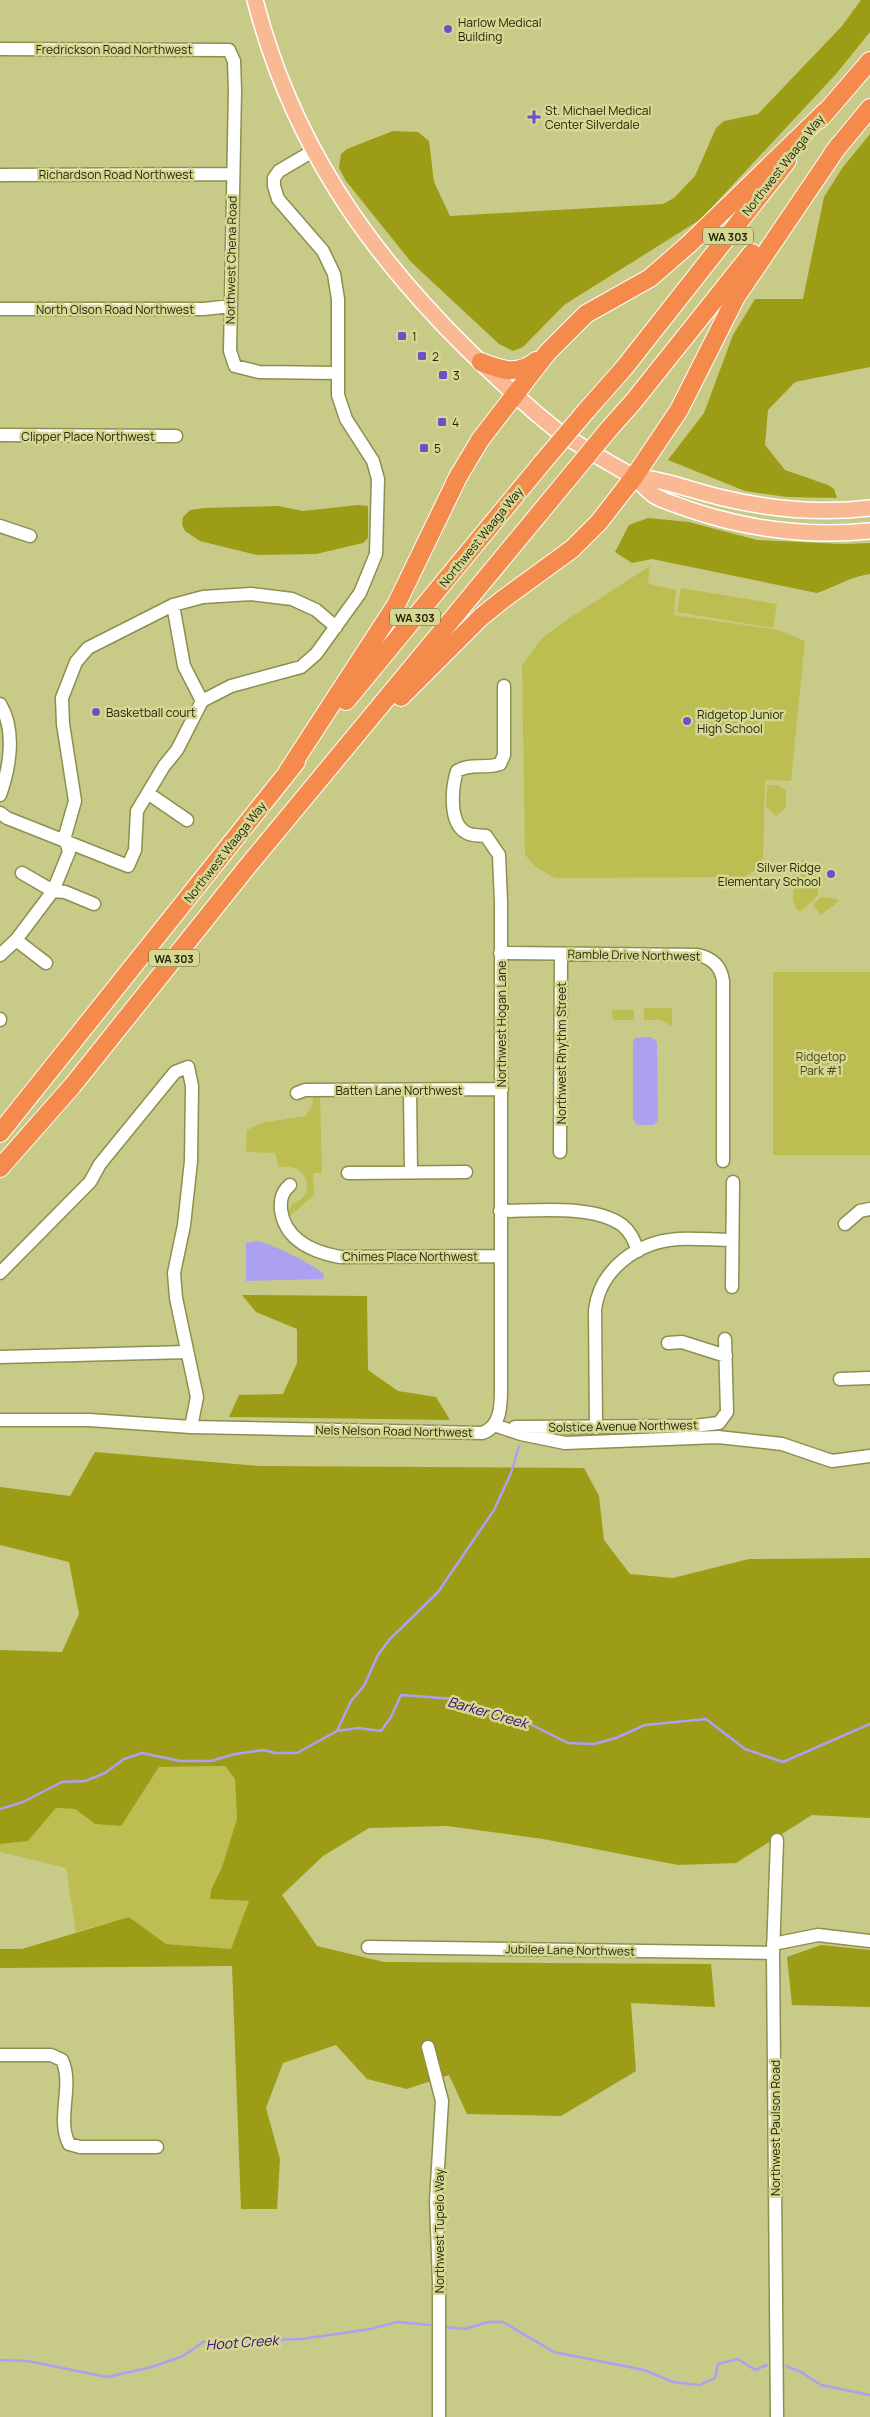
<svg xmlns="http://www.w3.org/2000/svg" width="870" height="2417" font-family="Manrope,sans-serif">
<rect width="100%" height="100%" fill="#c8ca87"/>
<path fill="#bdbe52" d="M 650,566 L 648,584 L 676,590 L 674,615 L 779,630 L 805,641 L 791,781 L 765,780 L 763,858 L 757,869 L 744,877 L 555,878 L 536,867 L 525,855 L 522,665 L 542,638 L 568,619 Z
M 681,588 L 777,604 L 773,628 L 677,612 Z
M 767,785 L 777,785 L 786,791 L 786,808 L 776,816 L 766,807 Z
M 803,859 L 819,880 L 818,895 L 802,911 L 797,910 L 793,900 L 795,866 Z
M 821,897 L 837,899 L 839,901 L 821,915 L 813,905 Z
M 773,972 L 870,972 L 870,1155 L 773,1155 Z
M 644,1008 L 672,1008 L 672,1027 L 661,1020 L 644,1020 Z
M 612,1010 L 634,1010 L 634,1020 L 613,1020 Z
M 314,1095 L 320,1095 L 322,1173 L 313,1173 L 314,1195 L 290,1216 L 289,1210 L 292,1204 C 319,1196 307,1160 279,1168 L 275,1153 L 246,1152 L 247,1130 L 262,1123 L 305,1116 L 311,1108 Z
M 225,1766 L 235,1779 L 237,1819 L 222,1867 L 211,1890 L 210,1899 L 249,1901 L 231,1949 L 166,1944 L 129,1917 L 76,1932 L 66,1868 L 0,1852 L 0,1844 L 28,1841 L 55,1808 L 75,1809 L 95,1824 L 137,1801 L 159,1767 Z"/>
<path fill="#9c9c16" d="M 861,0 L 870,0 L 870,32 L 836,74 L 701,219 L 564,305 L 523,347 L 513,351 L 499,344 L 411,262 L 346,181 L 339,168 L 341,154 L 347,149 L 393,131 L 418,132 L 429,141 L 434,182 L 450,216 L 663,204 L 674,198 L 695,176 L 716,128 L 724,121 L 758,114 L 842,26 Z
M 870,134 L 870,367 L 795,382 L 768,410 L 765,445 L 785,470 L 828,485 L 834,489 L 837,498 L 787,497 L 745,491 L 668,460 L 704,413 L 733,335 L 755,299 L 803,299 L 824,197 L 843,167 Z
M 358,505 L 368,506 L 368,538 L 363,543 L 316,554 L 257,555 L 200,541 L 185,531 L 182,525 L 183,517 L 190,510 L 205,508 L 278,506 L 303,511 Z
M 648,518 L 689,522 L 757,540 L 842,544 L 870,543 L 870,574 C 852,576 835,587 817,593 L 652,559 L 632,563 L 615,552 L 629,525 Z
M 242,1295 L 367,1296 L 368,1370 L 398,1391 L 436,1397 L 450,1420 L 229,1417 L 239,1395 L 283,1394 L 297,1363 L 297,1329 L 256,1312 Z
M 95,1452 L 260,1466 L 584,1468 L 599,1496 L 604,1540 L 630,1574 L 673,1578 L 749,1559 L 870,1558 L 870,1818 L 812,1815 L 736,1863 L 678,1865 L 543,1839 L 447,1826 L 369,1828 L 323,1856 L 282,1895 L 317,1946 L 384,1962 L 711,1964 L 715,2007 L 631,2003 L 636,2071 L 561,2116 L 467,2114 L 449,2075 L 407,2089 L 367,2079 L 336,2045 L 283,2063 L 266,2108 L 280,2159 L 277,2209 L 241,2209 L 232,1966 L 0,1968 L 0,1949 L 22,1949 L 129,1917 L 166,1944 L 231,1949 L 249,1901 L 210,1899 L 211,1890 L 222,1867 L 237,1819 L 235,1779 L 225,1766 L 159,1767 L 121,1826 L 95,1824 L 75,1809 L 56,1808 L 28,1841 L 0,1844 L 0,1650 L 62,1652 L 79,1614 L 69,1562 L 0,1545 L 0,1487 L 70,1496 Z
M 821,1945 L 870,1950 L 870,2007 L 792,2005 L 787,1957 Z"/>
<path fill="#aca1f0" d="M 650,1037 L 656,1040 L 657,1044 L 658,1120 L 654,1125 L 637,1125 L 633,1119 L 633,1043 L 635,1038 Z
M 258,1241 C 268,1242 321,1268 324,1275 L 323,1279 L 246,1281 L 246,1243 Z"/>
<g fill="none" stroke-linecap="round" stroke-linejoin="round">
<path stroke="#aca1f0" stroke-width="2.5" d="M 337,1731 L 351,1701 L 364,1686 L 378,1655 L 389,1640 L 438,1592 L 494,1510 L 511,1473 L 519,1446
M 0,1809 L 23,1802 L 62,1782 L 85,1781 L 105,1773 L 124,1759 L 142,1753 L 180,1761 L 211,1761 L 235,1754 L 264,1750 L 275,1753 L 297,1753 L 337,1731 L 358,1728 L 381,1731 L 391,1717 L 401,1695 L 454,1699 L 522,1720 L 568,1743 L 594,1744 L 616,1738 L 645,1725 L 706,1719 L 745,1749 L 783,1762 L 870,1724
M 445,2327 L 465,2329 L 488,2322 L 503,2322 L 554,2352 L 644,2370 L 673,2382 L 700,2385 L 715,2378 L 718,2364 L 738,2359 L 755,2370 L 767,2365
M 0,2360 L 28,2361 L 107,2377 L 152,2367 L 183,2356 L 203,2342 L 302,2339 L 371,2329 L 397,2322 L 430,2325
M 786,2366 L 801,2372 L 821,2385 L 870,2395"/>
<g stroke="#8e8f4e" stroke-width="15">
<path id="minor" d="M 0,49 L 229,50 L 234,61 L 235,90 L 230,351 L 235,366 L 259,372 L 338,373
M 0,175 L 232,174
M 0,309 L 204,309 L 231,306
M 0,435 L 176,436
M 0,526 L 30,536
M 173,605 L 184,666 L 202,701
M 0,704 C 16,730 10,767 0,795
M 149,794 L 187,820
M 0,813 L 7,818 L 128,866 L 135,850 L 137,811 L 164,766 L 177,750 L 202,701 L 231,686 L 301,667 L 316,654 L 360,593 L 376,554 L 378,479 L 373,461 L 346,419 L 338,395 L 338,299 L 334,274 L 323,251 L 278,199 L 274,186 L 274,178 L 279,171 L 313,151
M 22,873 L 53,891 L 65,892 L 94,904
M 16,940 L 46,963
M 500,953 L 698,955 C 712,958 721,966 723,981 L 723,1161
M 0,955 L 16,940 L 53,891 L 69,852 L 65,836 L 75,801 L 63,724 L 62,698 L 76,662 L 88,648 L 173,605 L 203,597 L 251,594 L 292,599 L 316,610 L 336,627
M 0,1019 L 0,1020
M 410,1090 L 411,1172
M 297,1093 L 305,1090 L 502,1089
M 560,1152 L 561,954
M 348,1173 L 466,1172
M 290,1185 C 282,1192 280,1199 281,1210 C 285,1240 313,1252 340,1257 L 500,1256
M 500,1211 C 535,1211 593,1204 622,1225 C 631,1232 634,1241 638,1251
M 845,1224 L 860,1211 L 870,1209
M 0,1273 L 90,1182 L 100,1164 L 175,1072 L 188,1067 L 192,1086 L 191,1161 L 184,1225 L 174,1273 L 176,1298 L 197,1397 L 191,1427
M 732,1287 L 733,1182
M 668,1343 L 682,1342 L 726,1356
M 0,1357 L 187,1352
M 840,1379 L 870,1378
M 0,1420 L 89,1420 L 191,1427 L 482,1433 C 501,1427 501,1405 501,1389 L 501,902 L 499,855 L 486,836 C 480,835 472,836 467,833 C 448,824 452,787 457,771 C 470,763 485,769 500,764 L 504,755 L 504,686
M 494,1425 L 521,1434 L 565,1443 L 718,1437 L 782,1444 L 832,1461 L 870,1456
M 515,1427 L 694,1426 L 719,1423 L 727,1412 L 725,1339
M 596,1428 L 595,1310 C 600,1269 637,1242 678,1239 C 696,1238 714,1240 732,1240
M 777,1840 L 773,1953 L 777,2417
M 773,1944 L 818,1935 L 870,1941
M 368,1947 L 773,1953
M 428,2047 L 442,2101 L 436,2201 L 439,2282 L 439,2417
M 0,2055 L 51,2055 L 62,2060 C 74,2085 56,2119 69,2144 L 80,2147 L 157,2147"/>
</g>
<g stroke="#fff" stroke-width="18">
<path id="major" d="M 255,0 C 291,140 365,248 466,348 C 495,376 522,403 554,428 C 579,446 606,461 632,476 C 641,482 647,491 655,496 C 665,502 678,505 688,509 C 746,529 809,537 870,531
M 634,477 C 663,479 690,490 719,497 C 768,509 820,514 870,508"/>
</g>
<g stroke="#fff" stroke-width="20">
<path id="highway" d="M 820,119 L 870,61
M 833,153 L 870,108
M 481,362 C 502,370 517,376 536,361
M 586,411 L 624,368 L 787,161
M 609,429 L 633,402 L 752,253
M 401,697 L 481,617 L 502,600 L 572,549 L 599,522 L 634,477 L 679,410 L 736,297 L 839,145
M 346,701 L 542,463
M 288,771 L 396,605 L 458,477 L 480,440 L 547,353 L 586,314 L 650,278 L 689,244 L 826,111
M 0,1133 L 296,762
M 0,1168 L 73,1085 L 247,867 L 567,480"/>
</g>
<use href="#minor" stroke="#fff" stroke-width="12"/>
<use href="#major" stroke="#f8b994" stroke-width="15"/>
<use href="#highway" stroke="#f48b4d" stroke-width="18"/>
<g stroke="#fff" stroke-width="20" stroke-linecap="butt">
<path id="highway-bridge" d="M 542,463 L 586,411
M 567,480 L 609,429"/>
</g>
<use href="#highway-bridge" stroke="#f48b4d" stroke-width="18"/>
</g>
<g fill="#6d50c9" stroke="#d5d793" stroke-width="2">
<circle cx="448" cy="29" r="5"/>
<path d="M531.5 109.5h5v5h5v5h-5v5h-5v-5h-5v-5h5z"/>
<rect x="397" y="331" width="10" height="10" rx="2.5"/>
<rect x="417" y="351" width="10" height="10" rx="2.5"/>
<rect x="438" y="370" width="10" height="10" rx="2.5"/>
<rect x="437" y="417" width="10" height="10" rx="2.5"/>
<rect x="419" y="443" width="10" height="10" rx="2.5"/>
<circle cx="96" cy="712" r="5"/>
<circle cx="687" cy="721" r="5"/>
<circle cx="831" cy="874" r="5"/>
</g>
<g text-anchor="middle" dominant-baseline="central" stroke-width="5" stroke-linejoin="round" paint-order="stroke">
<g fill="#d5d793" stroke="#5a5b33" stroke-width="1">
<rect x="703" y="227.5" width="50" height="17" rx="4"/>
<rect x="390" y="608.5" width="50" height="17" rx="4"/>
<rect x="149" y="949.5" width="50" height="17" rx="4"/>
</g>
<g font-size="11" font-weight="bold" fill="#25260a">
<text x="728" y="236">WA 303</text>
<text x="415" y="617">WA 303</text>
<text x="174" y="958">WA 303</text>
</g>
<g font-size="12" fill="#25260a" stroke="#d5d793" text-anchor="start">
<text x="458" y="22">Harlow Medical<tspan x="458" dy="14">Building</tspan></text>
<text x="545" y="110">St. Michael Medical<tspan x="545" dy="14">Center Silverdale</tspan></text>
<text x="412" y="336">1</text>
<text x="432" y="356">2</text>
<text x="453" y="375">3</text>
<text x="452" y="422">4</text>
<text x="434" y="448">5</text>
<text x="106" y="712">Basketball court</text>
<text x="697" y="714">Ridgetop Junior<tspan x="697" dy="14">High School</tspan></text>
<text x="821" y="867" text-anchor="end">Silver Ridge<tspan x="821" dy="14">Elementary School</tspan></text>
</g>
<g font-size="12" fill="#25260a" stroke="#d5d793">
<text x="114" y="49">Fredrickson Road Northwest</text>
<text transform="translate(783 165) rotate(-52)">Northwest Waaga Way</text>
<text x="116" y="174">Richardson Road Northwest</text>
<text transform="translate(231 260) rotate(-89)">Northwest Chena Road</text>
<text x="115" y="309">North Olson Road Northwest</text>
<text x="88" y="436">Clipper Place Northwest</text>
<text transform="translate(481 537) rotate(-51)">Northwest Waaga Way</text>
<text transform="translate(225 852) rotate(-52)">Northwest Waaga Way</text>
<text transform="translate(634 955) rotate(1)">Ramble Drive Northwest</text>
<text transform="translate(501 1024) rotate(-90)">Northwest Hogan Lane</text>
<text transform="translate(561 1053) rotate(-90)">Northwest Rhythm Street</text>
<text x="399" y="1090">Batten Lane Northwest</text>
<text x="410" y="1256">Chimes Place Northwest</text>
<text transform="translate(623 1426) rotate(-1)">Solstice Avenue Northwest</text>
<text transform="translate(394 1431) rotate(1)">Nels Nelson Road Northwest</text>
<text transform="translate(570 1950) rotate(1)">Jubilee Lane Northwest</text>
<text transform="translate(775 2128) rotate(-90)">Northwest Paulson Road</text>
<text transform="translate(439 2231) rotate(-90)">Northwest Tupelo Way</text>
</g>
<g font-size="12" fill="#4a4a1a" stroke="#d5d793">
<text x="821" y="1056">Ridgetop<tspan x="821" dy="14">Park #1</tspan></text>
</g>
<g font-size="14" font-style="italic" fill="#37077f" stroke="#d5d793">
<text transform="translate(488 1712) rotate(16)">Barker Creek</text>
<text transform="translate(242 2342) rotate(-4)">Hoot Creek</text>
</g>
</g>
</svg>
